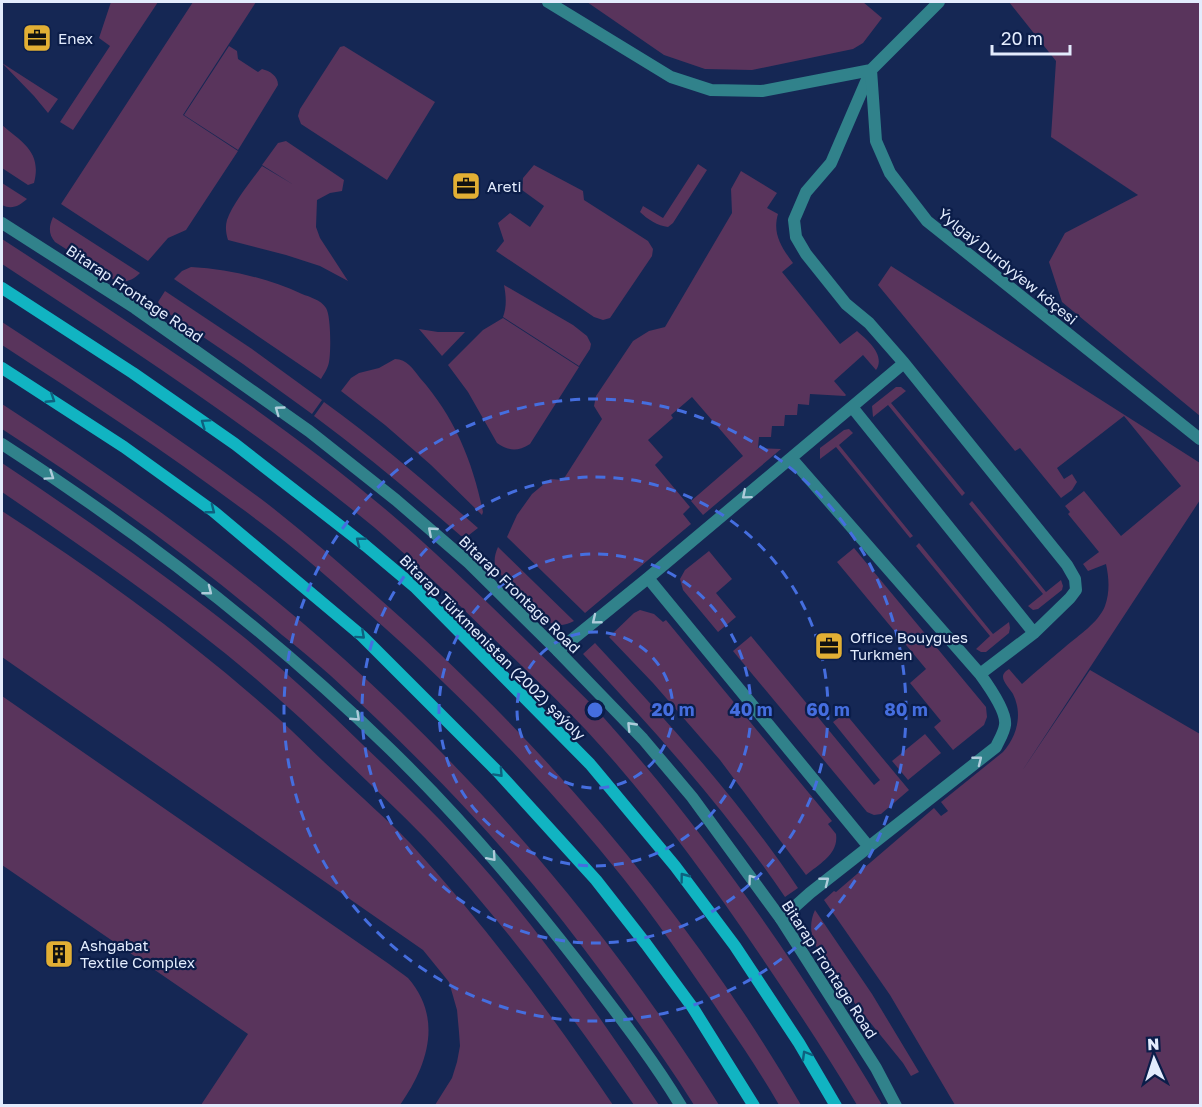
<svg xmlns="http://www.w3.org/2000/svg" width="1202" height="1107" font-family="'Golos Text',sans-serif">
<rect width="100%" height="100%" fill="#152754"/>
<path fill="#59345c" d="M 111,2 L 158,2 L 73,130 L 60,122 L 110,46 L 99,38 Z
M 193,2 L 256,2 L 183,115 L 238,151 L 186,230 L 168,238 L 148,261 L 61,204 Z
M 587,2 L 863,2 L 882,18 L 863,43 L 853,49 L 752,70 L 705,69 L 664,55 Z
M 1009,2 L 1200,2 L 1200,416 L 1062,302 L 1049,262 L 1065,233 L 1138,195 L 1051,137 L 1056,61 Z
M 229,46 L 237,51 L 238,59 L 258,72 L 262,69 C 270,71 278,76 278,85 L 238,150 L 184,115 Z
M 344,46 L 435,102 L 387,180 L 301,124 L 298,116 L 300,109 L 340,47 Z
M 2,63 L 58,99 L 48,113 L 34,96 Z
M 2,125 C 23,143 42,152 34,183 L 28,185 L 2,168 Z
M 286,141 L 344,180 L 342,191 L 330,193 L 317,200 L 316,227 L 320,238 L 348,281 L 320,266 L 286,255 L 228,240 C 226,233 225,227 227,220 C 233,203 251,181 262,166 L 294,185 L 262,165 L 278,143 Z
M 698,164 L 707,170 L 673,223 L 668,227 C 658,226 647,219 640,212 L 643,206 L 663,218 Z
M 534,165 L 583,191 L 584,200 L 648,241 L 653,249 L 652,256 L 610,318 L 603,320 L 594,317 L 496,251 L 504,241 L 498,223 L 510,213 L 530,227 L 544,206 L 522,190 L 523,178 Z
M 741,171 L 777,193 L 767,208 L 778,214 C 772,234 782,248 793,263 L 782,272 L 840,344 L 857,331 C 867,340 886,355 876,370 L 863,355 L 834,381 L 846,395 L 845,396 L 810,394 L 809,405 L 798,404 L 797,415 L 785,415 L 784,426 L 772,426 L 771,437 L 759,437 L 758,448 L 781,449 L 703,515 L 691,501 L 743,456 L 692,397 L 671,415 L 673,418 L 648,440 L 663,457 L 655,465 L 690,507 L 683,514 L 691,524 L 585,613 L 507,537 L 517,515 L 532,494 L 550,479 L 563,480 L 602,419 L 594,406 L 596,396 L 633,341 L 649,331 L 665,327 L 732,213 L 731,189 Z
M 2,183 L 27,199 C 19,206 12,210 2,205 Z
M 53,217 L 140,273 C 133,280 126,283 116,281 L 55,242 C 48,234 49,226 53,217 Z
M 2,239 C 67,281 131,324 195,367 C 262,413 329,461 391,514 C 439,555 484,599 529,643 C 554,668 581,692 604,718 C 710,837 801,969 882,1105 L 857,1105 C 826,1053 792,1002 758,952 C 705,874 650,799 586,730 C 556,698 523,667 491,636 C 453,599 415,562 375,528 C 257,431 129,347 2,264 Z
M 891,266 L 1200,463 L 1200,500 L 1022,771 L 1090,670 L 1200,734 L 1200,1105 L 955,1105 L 890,995 L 824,900 L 834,891 L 836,892 L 934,808 L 941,816 L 948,811 L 941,802 L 1003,752 C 1017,736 1023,714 1013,694 C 1010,689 1003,682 1003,677 C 1003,673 1006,671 1009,669 L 1022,684 C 1036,671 1051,659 1065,647 C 1079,635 1098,623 1105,606 C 1110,592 1109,578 1106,564 L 1088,571 L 1083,564 L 1099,552 L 1068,514 L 1070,512 L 1065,506 L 1084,491 L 1121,536 L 1181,486 L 1124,416 L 1057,468 L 1064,479 L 1072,474 L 1077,482 L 1072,490 L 1061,498 L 1020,448 L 1015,451 L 878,285 Z
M 191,267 C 229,269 267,278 302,294 C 310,297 321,300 326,308 C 331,315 331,353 329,362 C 328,368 324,374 321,379 L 174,279 L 182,271 Z
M 504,285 L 573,325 L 587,336 L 591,344 L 590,349 L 579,366 L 503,317 C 507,306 506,296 504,285 Z
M 165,291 L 252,349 L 322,400 L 312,414 L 243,364 L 162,309 L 158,302 Z
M 503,318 L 579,367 L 530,444 C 517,452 509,451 497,443 L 468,392 L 448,365 L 483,330 Z
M 2,322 C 92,381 183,440 269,505 C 305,533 339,563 373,593 C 542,741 688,911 801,1105 L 779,1105 C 759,1070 736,1037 713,1003 C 684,961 655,918 623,878 C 546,782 459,693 367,612 C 331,580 295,548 257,520 C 174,457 88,401 2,345 Z
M 419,329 L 438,332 L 465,332 L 442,356 Z
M 395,359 C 407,359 413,369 420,378 C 454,416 473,462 483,512 L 482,515 L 431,465 L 385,425 L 341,391 L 351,378 L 359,373 L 379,368 Z
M 896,387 L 901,387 L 906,391 L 891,403 L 965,493 L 962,496 L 888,405 L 873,417 L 872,406 Z
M 324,402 C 378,441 428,484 478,528 L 469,535 L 461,536 C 413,494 365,454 314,416 Z
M 2,404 C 121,481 238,564 344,659 C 489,789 616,940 719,1105 L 694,1105 C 671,1068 645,1032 619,996 C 595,963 571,931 545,899 C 480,819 406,745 331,676 C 315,662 299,648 282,635 C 194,559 99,492 2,429 Z
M 849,429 L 853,433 L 839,445 L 913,536 L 910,538 L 836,447 L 820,459 L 820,448 L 844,430 Z
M 2,463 C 83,517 163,573 240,634 C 282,668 322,705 361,743 C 388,769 415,794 441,821 C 524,907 593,1006 659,1105 L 634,1105 C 569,1012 503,921 425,838 C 400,812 373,787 347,762 C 308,725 268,688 226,654 C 154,596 78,544 2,492 Z
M 972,501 L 1046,592 L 1061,580 L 1063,586 L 1062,590 L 1038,609 L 1033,610 L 1028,606 L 1043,594 L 969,504 Z
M 2,511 C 98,573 192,641 278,718 C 298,736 317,756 337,774 C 361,797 387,819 410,843 C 485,925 551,1013 613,1105 L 435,1105 L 452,1078 L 457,1062 L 460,1046 L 459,1032 L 457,1010 L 449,982 L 423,950 L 2,657 Z
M 919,543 L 993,634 L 1009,622 L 1010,628 L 1009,633 L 986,652 L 981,652 L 976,649 L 990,636 L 916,546 Z
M 498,547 L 574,621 C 566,625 559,627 551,623 L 498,572 C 493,564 494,556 498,547 Z
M 854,548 L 986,707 L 987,717 L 984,725 L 953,750 L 934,727 L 941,721 L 910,683 L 926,669 L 837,562 Z
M 709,551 L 732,579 L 716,593 L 736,617 L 718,632 L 683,590 L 680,579 L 685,570 Z
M 640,610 L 654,614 L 663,622 L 666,620 L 832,821 L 828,824 L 836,834 C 839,854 819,864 806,875 L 720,760 L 653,683 L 609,637 L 634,613 Z
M 751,636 L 874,785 L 880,780 L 833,722 L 845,713 L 909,790 L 881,814 L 874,815 L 867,812 L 733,651 Z
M 595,643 C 667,721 739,800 798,888 L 785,897 C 726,810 655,731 583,654 Z
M 2,696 L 389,964 C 395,969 402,973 408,978 C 444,1019 427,1067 400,1105 L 201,1105 L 248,1034 L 2,865 Z
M 925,734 L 941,753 L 908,780 L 892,761 Z
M 815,910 L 872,994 L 919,1072 L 911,1076 L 903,1063 L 856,1005 L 814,943 C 810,931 810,921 815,910 Z"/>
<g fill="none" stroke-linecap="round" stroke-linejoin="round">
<path stroke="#31828b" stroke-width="12" d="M 852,407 L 1034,633
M 791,458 L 980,674 L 1034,633 L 1070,598 L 1076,590 L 1075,579 L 1067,565 L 904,363 L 869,323 L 846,304 L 806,254 L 796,237 L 794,220 L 806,192 L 831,163 L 871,70
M 648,578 L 869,847
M 558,651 L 648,578 L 904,363
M 781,919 L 810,893 L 996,747 C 999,740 1004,733 1005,725 C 1007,712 988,685 980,674"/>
<path stroke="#31828b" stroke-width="12" d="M 548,2 L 671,77 L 711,90 L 762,91 L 871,70 L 939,2
M 871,70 L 876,141 L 890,173 L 927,221 L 1200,439
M 2,223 L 135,308 L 309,431 L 396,500 L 469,563 L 558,651 L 643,739 L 692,797 L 781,919 L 876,1068 L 896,1106
M 2,444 C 140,533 272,634 390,749 C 459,816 521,889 580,965 C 615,1011 651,1056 681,1106"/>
<path stroke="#11b4c2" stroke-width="12" d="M 2,288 L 133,373 L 235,444 L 366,546 L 416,588 L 590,764 L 675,866 L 735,946 L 799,1043 L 836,1106
M 2,368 L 124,447 L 213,511 L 362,636 L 496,770 L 596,880 L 646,944 L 693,1008 L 754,1106"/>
</g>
<defs><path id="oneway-chevron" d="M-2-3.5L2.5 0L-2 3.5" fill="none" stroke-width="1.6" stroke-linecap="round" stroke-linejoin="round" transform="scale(1.5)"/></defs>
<g stroke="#0e617f">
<use href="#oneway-chevron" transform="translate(51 399) rotate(33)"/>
<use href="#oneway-chevron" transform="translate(205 423) rotate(-145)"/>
<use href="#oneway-chevron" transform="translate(211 510) rotate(38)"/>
<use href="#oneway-chevron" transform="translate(360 541) rotate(-142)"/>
<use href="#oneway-chevron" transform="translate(361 635) rotate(42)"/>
<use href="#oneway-chevron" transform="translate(499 773) rotate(47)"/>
<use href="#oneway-chevron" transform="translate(684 877) rotate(-127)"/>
<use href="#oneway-chevron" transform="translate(806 1055) rotate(-120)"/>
</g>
<g stroke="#aeccdb">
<use href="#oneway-chevron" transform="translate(279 410) rotate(-144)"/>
<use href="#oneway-chevron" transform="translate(50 476) rotate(34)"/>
<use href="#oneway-chevron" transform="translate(746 495) rotate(140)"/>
<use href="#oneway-chevron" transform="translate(432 531) rotate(-139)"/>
<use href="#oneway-chevron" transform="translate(208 591) rotate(38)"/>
<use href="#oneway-chevron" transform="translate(596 620) rotate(141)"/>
<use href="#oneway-chevron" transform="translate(356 717) rotate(43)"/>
<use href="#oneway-chevron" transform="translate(631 726) rotate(-134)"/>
<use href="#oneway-chevron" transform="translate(978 760) rotate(-38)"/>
<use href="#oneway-chevron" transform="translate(492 857) rotate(49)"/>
<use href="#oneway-chevron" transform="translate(752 879) rotate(-126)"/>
<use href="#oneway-chevron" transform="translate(825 881) rotate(-38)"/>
</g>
<g fill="none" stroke="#456edf" stroke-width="3" stroke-dasharray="10 8">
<circle cx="595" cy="710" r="78"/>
<circle cx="595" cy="710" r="156"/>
<circle cx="595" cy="710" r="233"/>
<circle cx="595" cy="710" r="311"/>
</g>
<defs>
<g id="office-square" transform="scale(1.5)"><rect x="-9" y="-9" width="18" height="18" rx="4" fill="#e2af34" stroke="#0b1d49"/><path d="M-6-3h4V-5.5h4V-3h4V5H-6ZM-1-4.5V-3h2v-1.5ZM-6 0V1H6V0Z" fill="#111"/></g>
<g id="building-square" transform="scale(1.5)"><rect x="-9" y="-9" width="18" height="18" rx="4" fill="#e2af34" stroke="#0b1d49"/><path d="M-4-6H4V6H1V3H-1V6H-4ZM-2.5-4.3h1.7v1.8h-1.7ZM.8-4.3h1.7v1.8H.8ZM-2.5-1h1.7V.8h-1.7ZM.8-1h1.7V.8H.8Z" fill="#111"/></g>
</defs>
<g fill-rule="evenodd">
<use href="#office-square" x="37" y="38"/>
<use href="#office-square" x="466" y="186"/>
<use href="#office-square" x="829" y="646"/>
<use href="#building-square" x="59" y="954"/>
</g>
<g text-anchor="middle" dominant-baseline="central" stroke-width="4.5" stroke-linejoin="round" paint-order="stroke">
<g font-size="15" fill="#e3ecfd" stroke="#0b1d49" text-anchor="start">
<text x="58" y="38">Enex</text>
<text x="487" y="186">Areti</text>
<text x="850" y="637">Office Bouygues<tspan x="850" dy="17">Turkmen</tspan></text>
<text x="80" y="945">Ashgabat<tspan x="80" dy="17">Textile Complex</tspan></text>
</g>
<g font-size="15" fill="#e3ecfd" stroke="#0b1d49">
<text transform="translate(1008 266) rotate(39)">Ýylgaý Durdyýew köçesi</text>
<text transform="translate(135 293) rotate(34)">Bitarap Frontage Road</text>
<text transform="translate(520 594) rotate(44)">Bitarap Frontage Road</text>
<text transform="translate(493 647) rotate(45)">Bitarap Türkmenistan (2002) şaýoly</text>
<text transform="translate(830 969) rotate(57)">Bitarap Frontage Road</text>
</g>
</g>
<circle cx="595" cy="710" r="9" fill="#456edf" stroke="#0b1d49" stroke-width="3"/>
<g font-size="18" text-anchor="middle" font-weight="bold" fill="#456edf" stroke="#0b1d49" stroke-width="4.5" stroke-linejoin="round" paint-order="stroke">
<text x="673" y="716">20 m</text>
<text x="751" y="716">40 m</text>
<text x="828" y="716">60 m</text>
<text x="906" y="716">80 m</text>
</g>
<rect width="1202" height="1107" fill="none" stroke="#e3ecfd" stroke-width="6"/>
<g transform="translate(1154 1059) rotate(357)" stroke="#0b1d49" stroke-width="4.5" paint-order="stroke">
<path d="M0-4.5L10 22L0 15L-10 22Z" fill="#e3ecfd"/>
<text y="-9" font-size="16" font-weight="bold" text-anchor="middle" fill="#e3ecfd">N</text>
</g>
<path d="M992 45v9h78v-9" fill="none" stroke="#e3ecfd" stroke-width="3"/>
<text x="1001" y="45" font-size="18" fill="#e3ecfd" stroke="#0b1d49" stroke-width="4.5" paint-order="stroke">20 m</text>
</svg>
